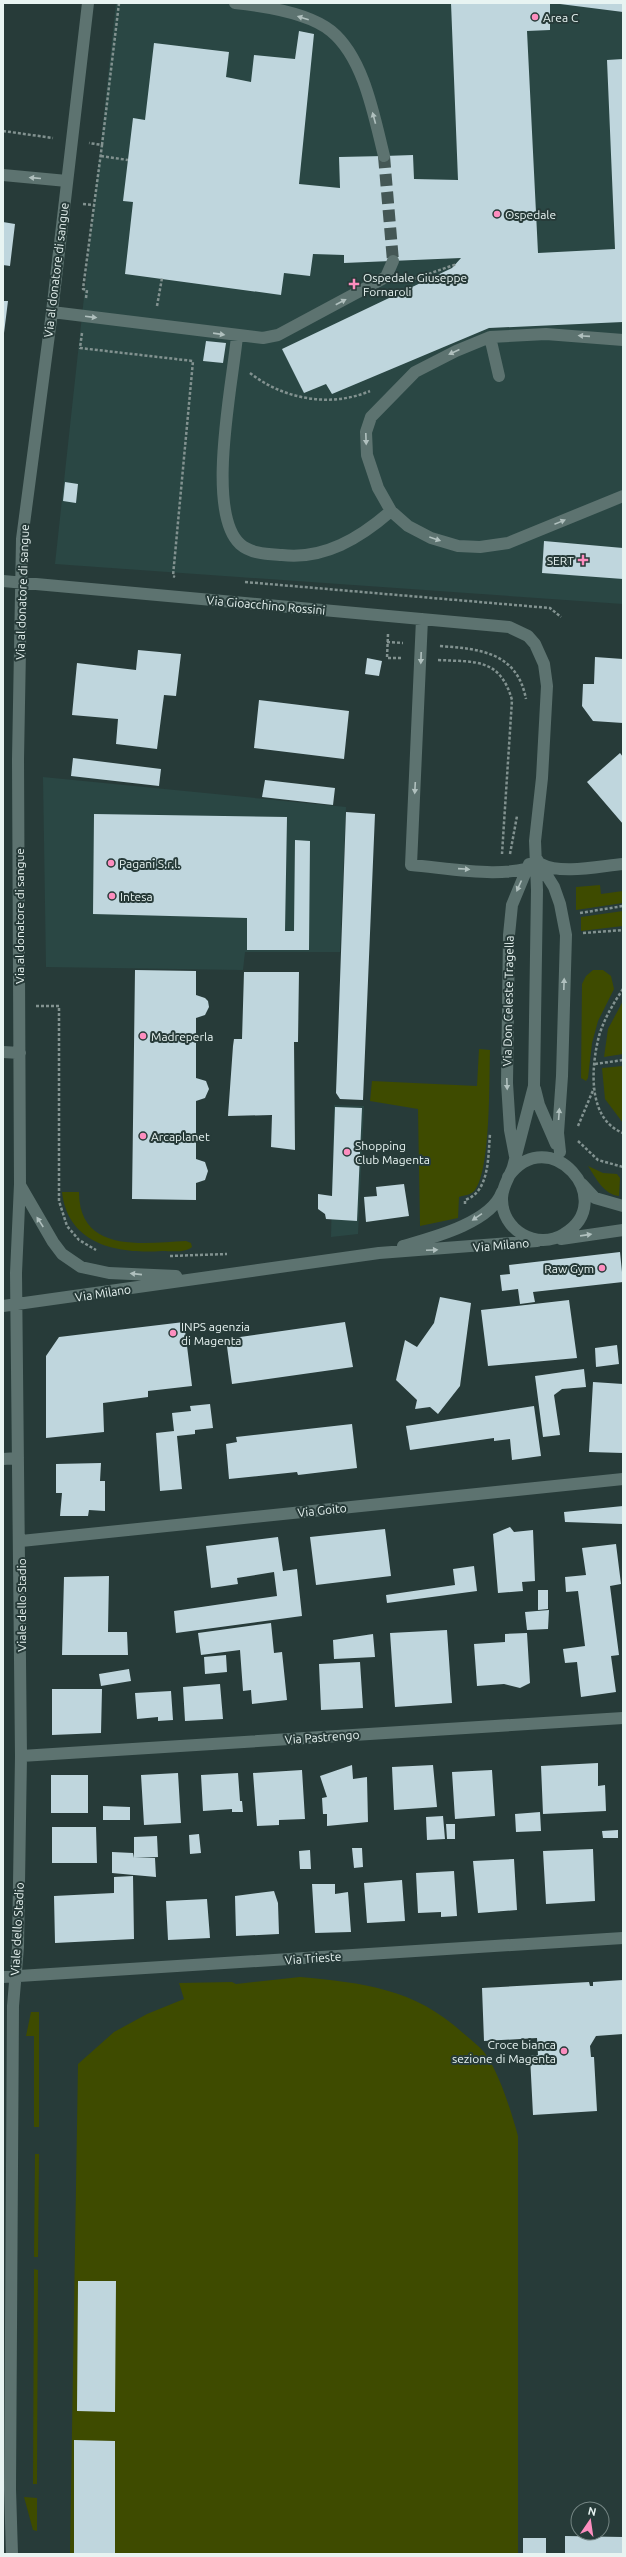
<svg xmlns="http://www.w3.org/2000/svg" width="626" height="2557" font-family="Ubuntu,sans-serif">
<rect width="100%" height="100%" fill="#273b39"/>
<path fill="#2a4744" d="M 116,3 L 623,3 L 623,604 L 55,564 Z
M 43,777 L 346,807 L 340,952 L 245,952 L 243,970 L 46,967 Z
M 334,1105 L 364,1106 L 358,1234 L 331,1237 Z"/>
<path fill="#3e4b00" d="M 600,885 L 601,894 L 623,891 L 623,903 L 576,910 L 576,887 Z
M 623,911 L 623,926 L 581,931 L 581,917 Z
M 593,970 L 603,970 L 611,976 L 614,989 L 598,1021 L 592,1043 L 588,1078 L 586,1081 L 581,1078 L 582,984 L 586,976 Z
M 623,1001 L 623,1054 L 604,1057 L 608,1029 Z
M 479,1049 L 490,1050 C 489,1079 491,1169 475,1190 C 471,1195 465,1195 459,1197 L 458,1218 L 420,1226 L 418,1109 L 370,1101 L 372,1081 L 477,1086 Z
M 623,1066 L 623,1123 L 605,1099 L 602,1068 Z
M 588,1166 L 603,1173 L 617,1174 L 620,1178 L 619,1196 C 603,1194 596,1178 588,1166 Z
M 62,1192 L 79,1192 C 79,1254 144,1243 186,1241 L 191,1243 L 192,1247 C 185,1253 171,1251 162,1251 C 118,1254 68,1245 62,1192 Z
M 300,1977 C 363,1983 414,1988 463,2033 C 470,2039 478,2045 484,2052 C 500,2074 511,2111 518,2136 L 518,2554 L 70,2554 L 78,2064 L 114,2032 L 147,2014 L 184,1999 L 179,1983 L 232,1982 L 236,1984 Z
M 31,2012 L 39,2012 L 39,2127 L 34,2127 L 34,2036 L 26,2036 Z
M 35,2154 L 39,2154 L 38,2257 L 34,2257 Z
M 34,2269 L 38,2270 L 37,2484 L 33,2484 Z
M 24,2497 L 37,2498 L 37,2531 L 33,2530 Z"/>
<path fill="#bfd6dd" d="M 451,3 L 550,3 L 550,30 L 527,31 L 538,253 L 615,249 L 607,60 L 623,59 L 623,322 L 489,328 L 332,394 L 326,384 L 304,393 L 282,349 L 452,268 L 461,258 L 344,263 L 344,255 L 313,254 L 310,276 L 284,273 L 281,295 L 125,274 L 133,202 L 123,201 L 133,118 L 145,120 L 154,43 L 229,52 L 226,77 L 251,82 L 254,55 L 295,59 L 299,31 L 314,34 L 299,184 L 340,188 L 339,157 L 384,156 L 413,155 L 414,179 L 458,180 Z
M 560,3 L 623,3 L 623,12 L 560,4 Z
M 3,222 L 15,224 L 10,266 L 3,265 Z
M 3,301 L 8,301 L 4,333 L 3,333 Z
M 206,341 L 226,343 L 223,363 L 203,361 Z
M 65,482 L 78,484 L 76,503 L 63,501 Z
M 544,541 L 623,548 L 623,579 L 542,573 Z
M 138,650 L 181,654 L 176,696 L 164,695 L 157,749 L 116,744 L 118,719 L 72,715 L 77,663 L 136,670 Z
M 595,657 L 623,659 L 623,723 L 593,721 L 582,706 L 583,684 L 594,684 Z
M 367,658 L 382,661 L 379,676 L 365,674 Z
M 259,700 L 349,711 L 344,759 L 254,748 Z
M 620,753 L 623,757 L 623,824 L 587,782 Z
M 73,758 L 161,769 L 159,786 L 71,776 Z
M 265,780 L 335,788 L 333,805 L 262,797 Z
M 346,812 L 375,814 L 363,1100 L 340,1099 L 336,1093 Z
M 94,814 L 287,817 L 285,931 L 294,931 L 295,840 L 310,841 L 309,950 L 247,950 L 247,918 L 93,914 Z
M 135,970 L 196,971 L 196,995 L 205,998 L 208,1001 L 209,1007 L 205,1015 L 196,1018 L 196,1078 L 206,1081 L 209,1089 L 205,1098 L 196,1101 L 196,1159 L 205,1162 L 208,1171 L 205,1180 L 196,1183 L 196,1200 L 132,1199 Z
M 244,972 L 299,972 L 298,1042 L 294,1042 L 295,1150 L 271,1147 L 272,1115 L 228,1116 L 233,1046 L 234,1039 L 242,1039 Z
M 335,1107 L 362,1108 L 357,1221 L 326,1219 L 325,1214 L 318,1209 L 318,1194 L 332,1196 Z
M 404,1184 L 409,1216 L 366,1222 L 364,1197 L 377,1196 L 376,1187 Z
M 620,1252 L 623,1282 L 533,1292 L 535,1302 L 520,1304 L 518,1289 L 502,1291 L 500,1275 L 510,1274 L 509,1265 Z
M 440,1297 L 471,1303 L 460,1386 L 438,1414 L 430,1407 L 415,1409 L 417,1400 L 396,1380 L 405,1340 L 417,1347 L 434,1323 Z
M 569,1300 L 577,1358 L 488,1366 L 481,1310 Z
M 184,1322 L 192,1386 L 148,1391 L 148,1397 L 103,1403 L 104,1432 L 46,1438 L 46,1356 L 59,1337 Z
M 345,1322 L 353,1367 L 232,1384 L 226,1339 Z
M 617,1345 L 619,1364 L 596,1367 L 595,1348 Z
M 584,1369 L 586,1387 L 562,1389 L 554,1395 L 560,1435 L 543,1437 L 535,1376 Z
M 593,1382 L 623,1384 L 623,1453 L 589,1452 Z
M 210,1404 L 213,1428 L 195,1430 L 195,1434 L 177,1436 L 182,1489 L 160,1491 L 156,1433 L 174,1431 L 172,1413 L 191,1411 L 190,1406 Z
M 534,1406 L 541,1456 L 512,1460 L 510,1439 L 494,1441 L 494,1438 L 410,1450 L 406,1426 Z
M 352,1424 L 357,1468 L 298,1475 L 297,1472 L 229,1479 L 226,1444 L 237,1442 L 236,1437 Z
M 101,1463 L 100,1481 L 105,1481 L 105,1511 L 89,1510 L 88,1516 L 60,1516 L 62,1493 L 56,1493 L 56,1464 Z
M 623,1506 L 623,1524 L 565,1522 L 564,1512 Z
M 510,1527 L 514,1532 L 533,1530 L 535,1581 L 522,1582 L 523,1591 L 498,1593 L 493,1534 Z
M 385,1529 L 391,1576 L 316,1585 L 310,1537 Z
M 278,1537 L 283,1571 L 297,1569 L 302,1616 L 176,1633 L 174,1611 L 277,1596 L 274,1572 L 237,1578 L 238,1584 L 211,1588 L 206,1546 Z
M 616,1544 L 621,1584 L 610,1586 L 619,1655 L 611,1656 L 616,1692 L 581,1697 L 577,1662 L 565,1663 L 563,1649 L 585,1646 L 578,1591 L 566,1592 L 565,1577 L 586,1575 L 582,1548 Z
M 474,1566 L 477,1591 L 387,1603 L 386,1595 L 455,1585 L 453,1569 Z
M 109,1576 L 108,1632 L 127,1632 L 128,1655 L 62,1655 L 64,1577 Z
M 538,1590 L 548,1590 L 548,1609 L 538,1610 Z
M 549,1610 L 548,1629 L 527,1630 L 525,1612 Z
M 271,1623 L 274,1653 L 282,1652 L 287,1700 L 252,1704 L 251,1690 L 243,1691 L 240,1650 L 201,1655 L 198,1633 Z
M 447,1630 L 452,1703 L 395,1707 L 390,1633 Z
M 527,1633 L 530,1683 L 520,1688 L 504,1684 L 477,1686 L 474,1644 L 505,1642 L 505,1634 Z
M 373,1634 L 375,1657 L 334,1659 L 333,1640 Z
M 226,1655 L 227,1672 L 205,1674 L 204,1657 Z
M 360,1662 L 363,1708 L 321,1710 L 319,1664 Z
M 129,1669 L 131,1681 L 101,1686 L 99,1674 Z
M 220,1684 L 223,1719 L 185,1721 L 183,1687 Z
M 52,1689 L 102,1689 L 101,1733 L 52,1735 Z
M 171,1691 L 173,1720 L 158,1721 L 158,1717 L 137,1719 L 135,1693 Z
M 598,1763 L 598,1786 L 605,1785 L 606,1811 L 543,1814 L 541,1766 Z
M 352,1765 L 353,1779 L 367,1777 L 368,1822 L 327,1826 L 327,1814 L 323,1814 L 322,1798 L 327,1797 L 320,1776 Z
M 433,1765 L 437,1807 L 394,1810 L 392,1767 Z
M 302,1770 L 305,1819 L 279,1820 L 279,1825 L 257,1826 L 253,1773 Z
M 492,1770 L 495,1816 L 455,1819 L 452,1772 Z
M 178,1773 L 181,1823 L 144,1825 L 141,1775 Z
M 238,1773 L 240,1801 L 242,1801 L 243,1812 L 232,1812 L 232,1809 L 203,1811 L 201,1775 Z
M 51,1775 L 88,1775 L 88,1813 L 51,1813 Z
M 103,1806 L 130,1807 L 130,1820 L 103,1820 Z
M 540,1812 L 541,1831 L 516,1832 L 515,1814 Z
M 443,1816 L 445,1839 L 427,1840 L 426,1817 Z
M 446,1824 L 455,1824 L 455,1839 L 447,1839 Z
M 52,1827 L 96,1827 L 97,1863 L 52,1863 Z
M 618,1830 L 618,1838 L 603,1838 L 602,1831 Z
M 199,1834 L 201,1853 L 190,1854 L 189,1835 Z
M 157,1836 L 158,1857 L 134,1858 L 134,1837 Z
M 352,1848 L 362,1848 L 363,1867 L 354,1868 Z
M 593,1849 L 595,1901 L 546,1904 L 543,1851 Z
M 310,1850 L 311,1869 L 300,1869 L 299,1851 Z
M 112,1852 L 133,1853 L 134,1858 L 155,1858 L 156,1877 L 112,1873 Z
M 514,1859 L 517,1910 L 478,1913 L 473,1861 Z
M 454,1871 L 457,1916 L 441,1917 L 441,1912 L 418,1913 L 416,1873 Z
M 133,1876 L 134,1939 L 55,1943 L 54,1896 L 114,1893 L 114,1877 Z
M 402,1880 L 405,1921 L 367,1923 L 364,1883 Z
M 312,1884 L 335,1884 L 335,1894 L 348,1892 L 351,1932 L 315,1933 Z
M 274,1891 L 278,1903 L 279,1934 L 236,1936 L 235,1896 Z
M 207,1899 L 210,1938 L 168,1940 L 166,1901 Z
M 623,1980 L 623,2034 L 596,2036 L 590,2046 L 591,2057 L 594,2057 L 597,2111 L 533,2115 L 530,2056 L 538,2055 L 537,2038 L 484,2041 L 482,1988 L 589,1982 L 590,1986 L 593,1986 L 593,1982 Z
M 78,2281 L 116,2281 L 115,2412 L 77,2411 Z
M 74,2440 L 115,2441 L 115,2554 L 74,2554 Z
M 565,2536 L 623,2537 L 623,2554 L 565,2554 Z
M 523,2538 L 546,2538 L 546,2554 L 523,2554 Z"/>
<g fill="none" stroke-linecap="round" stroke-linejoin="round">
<path stroke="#445755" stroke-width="12" stroke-dasharray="12 6" stroke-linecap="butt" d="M 384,156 L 393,261"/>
<path stroke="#829290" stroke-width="2.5" stroke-dasharray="3 2" stroke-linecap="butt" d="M 3,131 L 53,138
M 102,145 L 119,3
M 101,156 L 128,160
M 83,204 L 94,205
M 405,282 L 457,264
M 86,298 L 87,290 L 83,289 L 102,145 L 89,143
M 157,306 L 162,278
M 82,333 L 80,348 L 193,361 L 173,576 L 175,577
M 250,373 C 283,399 330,408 370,391
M 245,582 L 550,608 L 561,617
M 388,634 L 387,658 L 401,658
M 387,642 L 403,643
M 440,646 C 480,649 517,652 526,699
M 438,660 C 476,662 500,658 512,700 L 502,854
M 510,854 L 517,816
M 580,913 L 623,906
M 583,933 L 623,930
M 623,989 C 613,1004 604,1019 599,1036 C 591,1067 587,1119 623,1133
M 36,1006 L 59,1006 L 59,1201 L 67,1226 L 79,1240 L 96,1250
M 595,1064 L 623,1060
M 578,1126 L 594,1088
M 578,1141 L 598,1160 L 623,1167
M 465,1204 L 465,1200 C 490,1192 488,1155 490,1134
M 170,1256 L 227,1254"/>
<path stroke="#5d7370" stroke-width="12" d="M 235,3 C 263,6 309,13 331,31 C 364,58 374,116 384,156
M 3,175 L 67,181
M 52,312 L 263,338 L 278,335 L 386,277 L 393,261
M 237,336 C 233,381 205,512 240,544 C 251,554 268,554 282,555 C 324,560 360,538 391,511
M 490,337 L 499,376
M 623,340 L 546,334 L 490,337 L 456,351 L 415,372 L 371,417 L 366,432 L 367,455 L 378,488 L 391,511 L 408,526 L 431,538 L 458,546 L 480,547 L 508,543 L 623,496
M 3,581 L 509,627 L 528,636 L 535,644 L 544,664 L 547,686 L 542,778 L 535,841 L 537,890 L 534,1086 L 513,1167 C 509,1178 502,1187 502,1198 C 501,1230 537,1251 564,1234 C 620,1201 549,1120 508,1177
M 422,619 L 411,865 C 449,868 506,880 541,864
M 536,858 L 554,887 L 560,904 L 566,935 L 562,1076 L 558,1133 L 560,1152
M 541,864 C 561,875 600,866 623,864
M 3,1052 L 20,1053
M 535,1089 L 539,1105 L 556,1144
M 515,1156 L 510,1130 L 507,1083 L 509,935 L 512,905 L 529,864
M 582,1184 L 595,1198 L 623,1206
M 20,1185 L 53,1242 L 62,1254 L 81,1267 L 109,1273 L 176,1276
M 561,1239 L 623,1230
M 403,1246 C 431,1238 491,1223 502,1192
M 3,1306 L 379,1253 L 537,1241
M 3,1459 L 18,1458
M 21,1541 L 623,1479
M 21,1756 L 623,1718
M 3,1977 L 623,1938
M 12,2554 L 10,2489 L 13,2006 L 18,1947 L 21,1756 L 16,1273 L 20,1184 L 18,759 L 22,539 L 52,312 L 88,3"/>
</g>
<defs><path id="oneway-solid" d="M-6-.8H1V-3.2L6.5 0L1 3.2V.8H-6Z"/></defs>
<g fill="#b0c0be">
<use href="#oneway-solid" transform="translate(303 18) rotate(-163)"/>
<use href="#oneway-solid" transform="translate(374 118) rotate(-105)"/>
<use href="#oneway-solid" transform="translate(35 178) rotate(-175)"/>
<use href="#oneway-solid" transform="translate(341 302) rotate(-28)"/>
<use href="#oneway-solid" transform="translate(91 317) rotate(7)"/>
<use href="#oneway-solid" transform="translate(219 334) rotate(8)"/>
<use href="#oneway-solid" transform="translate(584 336) rotate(-176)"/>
<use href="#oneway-solid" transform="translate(454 352) rotate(155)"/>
<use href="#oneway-solid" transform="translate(366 439) rotate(88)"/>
<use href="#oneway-solid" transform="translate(560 522) rotate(-22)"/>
<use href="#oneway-solid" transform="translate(435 539) rotate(19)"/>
<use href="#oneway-solid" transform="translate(421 658) rotate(92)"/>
<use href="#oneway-solid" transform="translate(415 788) rotate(93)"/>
<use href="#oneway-solid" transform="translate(464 869) rotate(4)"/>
<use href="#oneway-solid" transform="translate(519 886) rotate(114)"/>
<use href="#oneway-solid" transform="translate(564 984) rotate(-88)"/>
<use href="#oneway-solid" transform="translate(507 1084) rotate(88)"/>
<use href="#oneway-solid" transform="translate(559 1114) rotate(-86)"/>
<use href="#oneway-solid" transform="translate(477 1217) rotate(146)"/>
<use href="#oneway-solid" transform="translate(40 1222) rotate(-123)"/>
<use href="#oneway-solid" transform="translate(586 1235) rotate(-8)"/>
<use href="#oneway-solid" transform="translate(432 1250) rotate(-3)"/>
<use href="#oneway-solid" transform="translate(136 1274) rotate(-174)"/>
</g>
<g fill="#fd8ebf" stroke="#273b39" stroke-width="1.5">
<circle cx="535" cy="17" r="4"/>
<circle cx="497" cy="214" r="4"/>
<path d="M352 278h4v4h4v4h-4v4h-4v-4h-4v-4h4z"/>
<path d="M581 554h4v4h4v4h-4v4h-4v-4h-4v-4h4z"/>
<circle cx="111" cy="863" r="4"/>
<circle cx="112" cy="896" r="4"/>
<circle cx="143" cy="1036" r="4"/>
<circle cx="143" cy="1136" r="4"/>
<circle cx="347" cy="1152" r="4"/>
<circle cx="602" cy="1268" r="4"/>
<circle cx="173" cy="1333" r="4"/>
<circle cx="564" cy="2051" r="4"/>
</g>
<g text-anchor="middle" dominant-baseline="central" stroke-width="4" stroke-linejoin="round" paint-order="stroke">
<g font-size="12" fill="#e8f4f2" stroke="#273b39" text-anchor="start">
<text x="543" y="17">Area C</text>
<text x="505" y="214">Ospedale</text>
<text x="363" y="277">Ospedale Giuseppe<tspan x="363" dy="14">Fornaroli</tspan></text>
<text x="574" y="560" text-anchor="end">SERT</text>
<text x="119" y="863">Pagani S.r.l.</text>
<text x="120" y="896">Intesa</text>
<text x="151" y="1036">Madreperla</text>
<text x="151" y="1136">Arcaplanet</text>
<text x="355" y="1145">Shopping<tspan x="355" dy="14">Club Magenta</tspan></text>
<text x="594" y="1268" text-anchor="end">Raw Gym</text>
<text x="181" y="1326">INPS agenzia<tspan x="181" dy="14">di Magenta</tspan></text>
<text x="556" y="2044" text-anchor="end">Croce bianca<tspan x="556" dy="14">sezione di Magenta</tspan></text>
</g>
<g font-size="12" fill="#e8f4f2" stroke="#273b39">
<text transform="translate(56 270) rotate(-83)">Via al donatore di sangue</text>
<text transform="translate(22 592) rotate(-88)">Via al donatore di sangue</text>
<text transform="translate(266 605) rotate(5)">Via Gioacchino Rossini</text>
<text transform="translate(19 916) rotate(-90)">Via al donatore di sangue</text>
<text transform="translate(508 1001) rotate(-89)">Via Don Celeste Tragella</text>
<text transform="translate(501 1245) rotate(-5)">Via Milano</text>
<text transform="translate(103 1293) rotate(-9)">Via Milano</text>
<text transform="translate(322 1510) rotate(-6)">Via Goito</text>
<text transform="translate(21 1605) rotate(-90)">Viale dello Stadio</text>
<text transform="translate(322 1737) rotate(-4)">Via Pastrengo</text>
<text transform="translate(17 1929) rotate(-87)">Viale dello Stadio</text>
<text transform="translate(313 1958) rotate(-4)">Via Trieste</text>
</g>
</g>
<rect width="626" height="2557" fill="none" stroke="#e8f4f2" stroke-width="8"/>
<g transform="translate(590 2521) rotate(13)"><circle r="19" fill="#273b39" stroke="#748583"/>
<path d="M0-3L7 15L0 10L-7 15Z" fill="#fd8ebf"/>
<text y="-6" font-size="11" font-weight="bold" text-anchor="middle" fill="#e8f4f2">N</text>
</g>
</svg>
